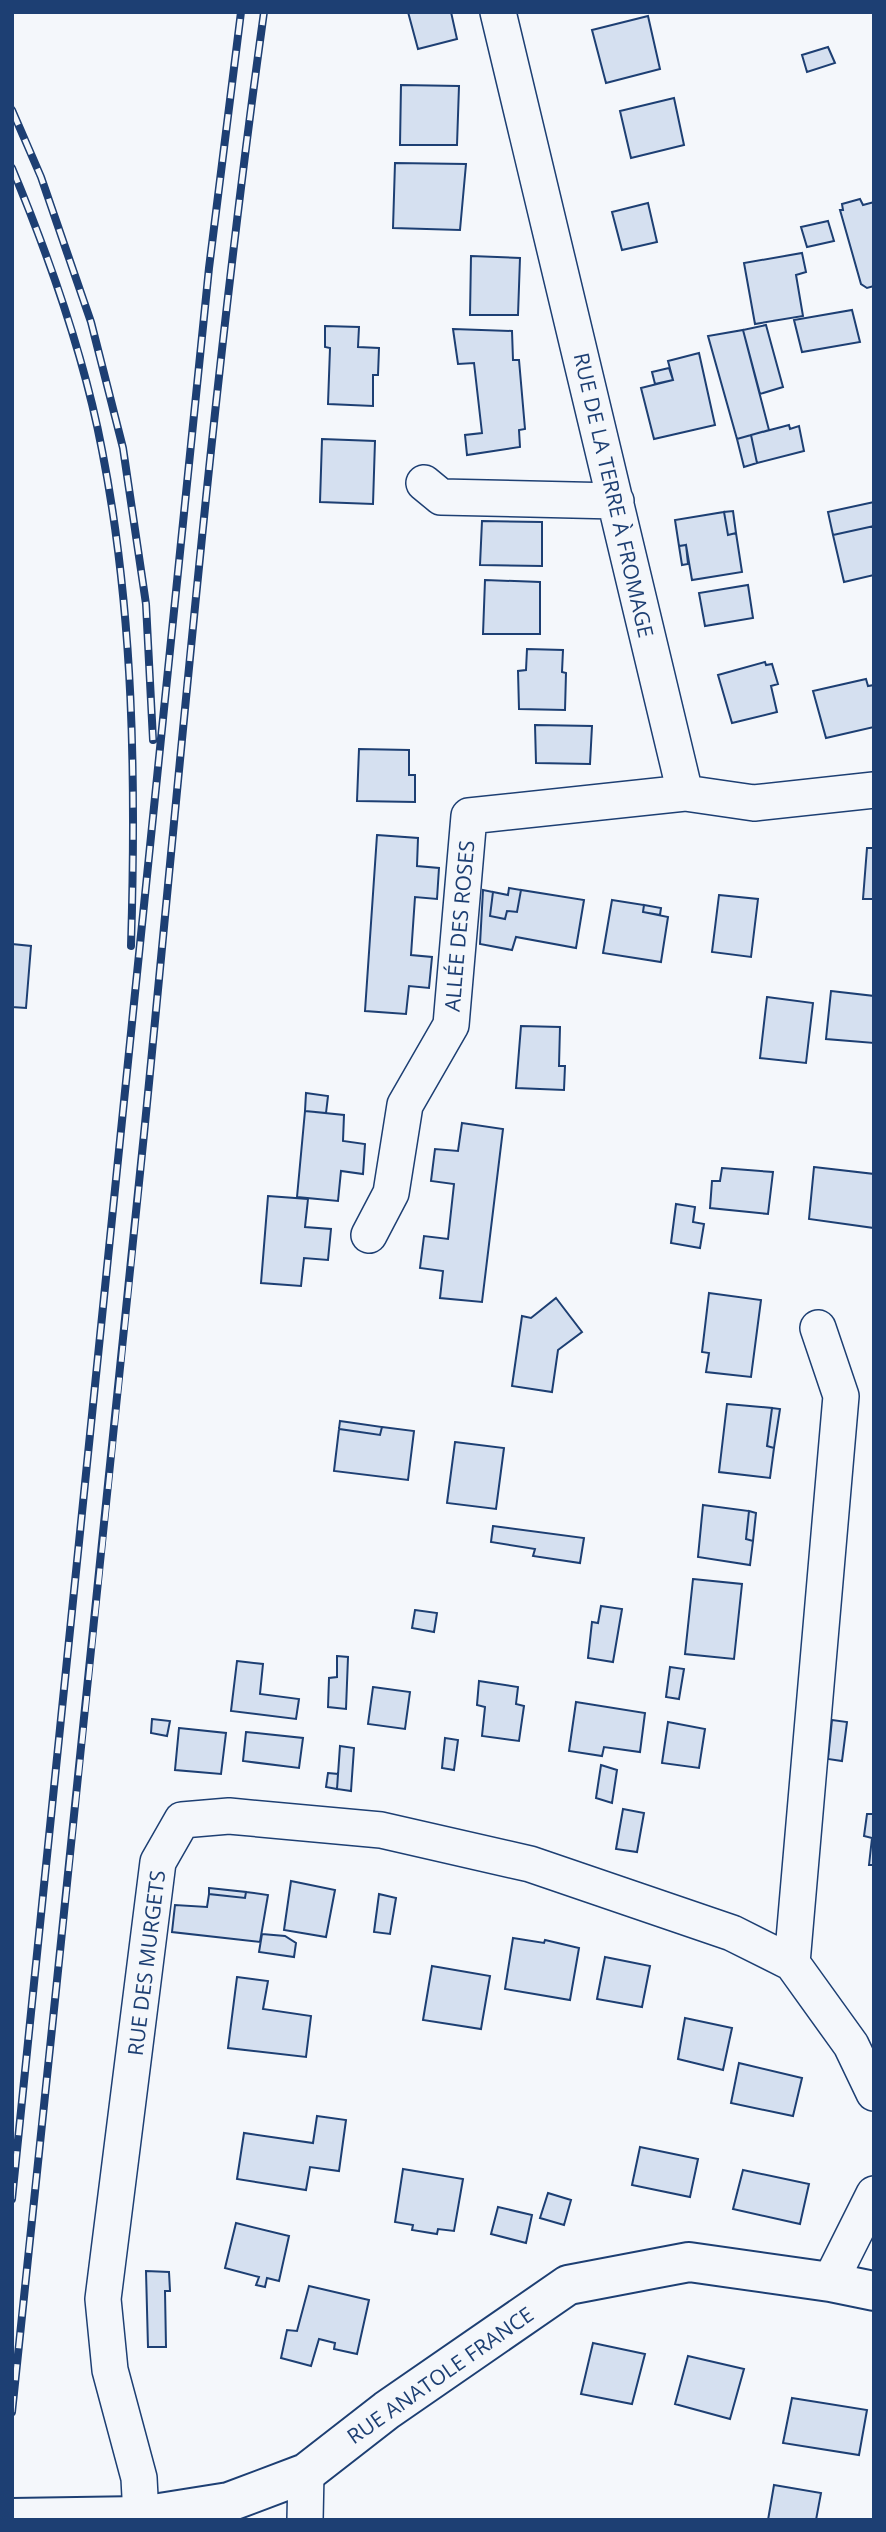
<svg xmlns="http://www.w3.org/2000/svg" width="886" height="2532" font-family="'Open Sans',sans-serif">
<rect width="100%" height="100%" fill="#f4f7fb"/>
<path fill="#d5e0f0" stroke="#1d3f73" stroke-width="2" d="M 408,12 L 451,12 L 457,39 L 418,49 Z
M 648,16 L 660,69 L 606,83 L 592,30 Z
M 828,47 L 835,63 L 807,72 L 802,55 Z
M 401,85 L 459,86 L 457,145 L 400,145 Z
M 674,98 L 684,145 L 631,158 L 620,111 Z
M 395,163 L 466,164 L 460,230 L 393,228 Z
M 860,199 L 863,205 L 874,202 L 874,286 L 867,288 L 861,284 L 840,210 L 843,210 L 842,204 Z
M 648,203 L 657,242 L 622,250 L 612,212 Z
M 828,221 L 834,241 L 807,247 L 801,227 Z
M 802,253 L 806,272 L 796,275 L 803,316 L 755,324 L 744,263 Z
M 471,256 L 520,258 L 518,315 L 470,315 Z
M 852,310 L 860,342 L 802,352 L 794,320 Z
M 766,325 L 783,387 L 760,394 L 743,330 Z
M 325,326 L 359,327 L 358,347 L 379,348 L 378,375 L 373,375 L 373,406 L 328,404 L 330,348 L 325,347 Z
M 453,329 L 512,331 L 513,360 L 519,360 L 525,429 L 519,430 L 520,447 L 467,455 L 465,435 L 482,433 L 474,363 L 458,364 Z
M 743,330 L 769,430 L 737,439 L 708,336 Z
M 699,353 L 715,425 L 654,439 L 641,388 L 673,380 L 668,361 Z
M 669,368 L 673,380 L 655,384 L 652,372 Z
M 789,425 L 790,429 L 799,426 L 804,451 L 757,463 L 751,435 Z
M 751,435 L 757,463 L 744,467 L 737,439 Z
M 322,439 L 375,441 L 373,504 L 320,502 Z
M 874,502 L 874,526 L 833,535 L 828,512 Z
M 733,511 L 736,533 L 728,535 L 724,512 Z
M 724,512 L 728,535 L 736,533 L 742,572 L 692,580 L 686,545 L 679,546 L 675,520 Z
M 482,521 L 542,522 L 542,566 L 480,565 Z
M 874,526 L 874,575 L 844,582 L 833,535 Z
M 686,545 L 688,564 L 682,565 L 679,546 Z
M 485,580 L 540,582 L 540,634 L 483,634 Z
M 748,585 L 753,618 L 705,626 L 699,593 Z
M 527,649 L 563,650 L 562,672 L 566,673 L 565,710 L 519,709 L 518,671 L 526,670 Z
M 765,662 L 766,665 L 772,664 L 778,684 L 771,686 L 777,712 L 732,723 L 718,675 Z
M 866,679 L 868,686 L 874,685 L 874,727 L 826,738 L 813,691 Z
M 535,725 L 592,726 L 590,764 L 536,763 Z
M 359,749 L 409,750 L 409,775 L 415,775 L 415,802 L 357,801 Z
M 377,835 L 418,838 L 417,866 L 439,868 L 437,899 L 415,897 L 411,955 L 432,957 L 429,988 L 409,986 L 406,1014 L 365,1011 Z
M 867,848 L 874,848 L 874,899 L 863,899 Z
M 509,888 L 521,890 L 517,912 L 507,911 L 505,919 L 490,916 L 493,892 L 508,895 Z
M 483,890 L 493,892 L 490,916 L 505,919 L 507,911 L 517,912 L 521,890 L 584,900 L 576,948 L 516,937 L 512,950 L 480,944 Z
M 719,895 L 758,899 L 751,957 L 712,952 Z
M 612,900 L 644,905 L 643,912 L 668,917 L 661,962 L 603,953 Z
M 644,905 L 661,908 L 660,915 L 643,912 Z
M 12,944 L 31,946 L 26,1008 L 12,1007 Z
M 831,991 L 874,996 L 874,1043 L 826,1039 Z
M 767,997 L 813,1003 L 806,1063 L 760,1058 Z
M 521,1026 L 560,1027 L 559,1066 L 565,1066 L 564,1090 L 516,1088 Z
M 306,1093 L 328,1096 L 326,1113 L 305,1111 Z
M 305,1111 L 344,1115 L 343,1141 L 365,1144 L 363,1174 L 341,1171 L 338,1201 L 297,1197 Z
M 462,1123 L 503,1129 L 482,1302 L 440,1298 L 443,1271 L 420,1268 L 424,1236 L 448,1239 L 454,1184 L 431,1181 L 435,1149 L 458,1151 Z
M 814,1167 L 874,1174 L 874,1228 L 809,1219 Z
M 722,1168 L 773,1172 L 768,1214 L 710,1208 L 712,1181 L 720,1181 Z
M 268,1196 L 308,1199 L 305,1227 L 331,1229 L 328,1260 L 304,1258 L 301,1286 L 261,1283 Z
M 676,1204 L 695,1207 L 693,1222 L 704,1224 L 700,1248 L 671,1243 Z
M 709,1293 L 761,1300 L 751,1377 L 706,1372 L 709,1353 L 702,1352 Z
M 556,1298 L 582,1332 L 558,1350 L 552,1392 L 512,1386 L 522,1316 L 531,1318 Z
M 727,1404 L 772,1408 L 767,1446 L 774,1448 L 770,1478 L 719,1472 Z
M 772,1408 L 780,1409 L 774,1448 L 767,1446 Z
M 340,1421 L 382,1427 L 380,1435 L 339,1429 Z
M 382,1427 L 414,1431 L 408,1480 L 334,1471 L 339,1429 L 380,1435 Z
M 455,1442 L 504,1448 L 496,1509 L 447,1503 Z
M 703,1505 L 749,1511 L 746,1539 L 753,1541 L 750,1565 L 698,1557 Z
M 749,1511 L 756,1513 L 753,1541 L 746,1539 Z
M 493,1526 L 584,1538 L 580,1563 L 533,1556 L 535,1549 L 491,1542 Z
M 693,1579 L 742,1584 L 734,1659 L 685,1654 Z
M 601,1606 L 622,1609 L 613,1662 L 588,1658 L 592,1622 L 598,1623 Z
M 415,1610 L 437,1613 L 434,1632 L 412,1628 Z
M 337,1656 L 348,1657 L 346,1709 L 328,1707 L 329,1678 L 337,1677 Z
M 237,1661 L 263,1664 L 260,1694 L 299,1699 L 296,1719 L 231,1711 Z
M 670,1667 L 684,1669 L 679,1699 L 666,1697 Z
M 479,1681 L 518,1687 L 516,1704 L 524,1706 L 519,1741 L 482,1736 L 485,1707 L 477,1705 Z
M 373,1687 L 410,1692 L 405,1729 L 368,1724 Z
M 576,1702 L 645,1713 L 640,1752 L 604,1747 L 602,1756 L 569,1751 Z
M 152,1719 L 170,1721 L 167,1736 L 151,1733 Z
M 832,1720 L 847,1722 L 842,1761 L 828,1759 Z
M 668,1722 L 705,1729 L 699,1768 L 662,1763 Z
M 179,1728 L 226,1733 L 221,1774 L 175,1770 Z
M 246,1732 L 303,1738 L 299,1768 L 243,1761 Z
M 445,1738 L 458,1740 L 454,1770 L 442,1768 Z
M 340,1746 L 354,1748 L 351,1791 L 337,1789 Z
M 601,1765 L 617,1770 L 612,1803 L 596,1798 Z
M 328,1773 L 338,1774 L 337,1789 L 326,1787 Z
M 623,1809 L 644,1813 L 637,1852 L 616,1849 Z
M 867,1814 L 874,1814 L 874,1865 L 869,1865 L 872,1838 L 864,1836 Z
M 291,1881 L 335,1890 L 326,1937 L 284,1930 Z
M 209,1888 L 246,1892 L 245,1898 L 209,1894 Z
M 246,1892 L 268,1895 L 260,1942 L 172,1932 L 175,1905 L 207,1907 L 209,1894 L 245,1898 Z
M 379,1894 L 396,1898 L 390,1934 L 374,1932 Z
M 262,1934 L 285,1936 L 296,1943 L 294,1957 L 259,1952 Z
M 513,1938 L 544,1943 L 545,1940 L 579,1948 L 570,2000 L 505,1989 Z
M 605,1957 L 650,1966 L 642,2007 L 597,1999 Z
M 432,1966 L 490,1976 L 481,2029 L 423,2020 Z
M 237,1977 L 268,1981 L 263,2009 L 311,2016 L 306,2057 L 228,2048 Z
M 685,2018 L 732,2028 L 723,2070 L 678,2059 Z
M 739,2063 L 802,2078 L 793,2116 L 731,2103 Z
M 317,2116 L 346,2120 L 339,2171 L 310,2167 L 306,2190 L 237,2179 L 244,2133 L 313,2143 Z
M 640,2147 L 698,2159 L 690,2197 L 632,2185 Z
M 403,2169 L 463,2179 L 454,2231 L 438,2229 L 437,2234 L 412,2230 L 413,2225 L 395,2222 Z
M 743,2170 L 809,2184 L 800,2224 L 733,2209 Z
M 548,2193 L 571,2200 L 564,2225 L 540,2218 Z
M 498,2207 L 532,2215 L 526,2243 L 491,2234 Z
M 236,2223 L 289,2236 L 279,2281 L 267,2278 L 265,2287 L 256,2285 L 259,2277 L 225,2268 Z
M 146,2271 L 169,2272 L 170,2291 L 165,2291 L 166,2347 L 148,2347 Z
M 309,2286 L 369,2300 L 357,2354 L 334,2349 L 335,2343 L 319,2339 L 311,2366 L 281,2358 L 287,2330 L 297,2331 Z
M 593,2343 L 645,2354 L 632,2404 L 581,2394 Z
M 688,2356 L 744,2369 L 730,2419 L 675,2404 Z
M 792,2398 L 867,2410 L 859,2455 L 783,2443 Z
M 774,2485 L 821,2493 L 816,2520 L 768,2520 Z"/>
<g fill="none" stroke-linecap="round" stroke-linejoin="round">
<g stroke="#1d3f73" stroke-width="38">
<path id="minor" d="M 498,12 L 685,793 L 754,803 L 874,790
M 424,483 L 441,497 L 616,501
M 369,1235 L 391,1193 L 405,1105 L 451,1025 L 469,816 L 685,793
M 792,1963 L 841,1396 L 818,1328
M 830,2282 L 874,2194
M 145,2520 L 141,2516 L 139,2478 L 110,2370 L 103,2299 L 158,1862 L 182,1820 L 229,1816 L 381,1830 L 530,1864 L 732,1933 L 792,1963 L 851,2045 L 874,2093
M 305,2520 L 306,2473"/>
</g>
<g stroke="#1d3f73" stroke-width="42">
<path id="tertiary" d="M 12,2518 L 141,2516 L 229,2502 L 306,2473 L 387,2410 L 568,2285 L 689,2262 L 830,2282 L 874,2291"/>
</g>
<use href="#minor" stroke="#f4f7fb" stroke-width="35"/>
<use href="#tertiary" stroke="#f4f7fb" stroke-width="38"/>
<g stroke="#1d3f73" stroke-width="8">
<path id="rail" d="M 12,110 L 41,177 L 91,322 L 123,448 L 146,604 L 153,740
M 12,168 C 49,257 84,355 102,450 C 134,613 136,782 131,946
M 12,2199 L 209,268 L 241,12
M 12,2412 C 56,1986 102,1560 144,1134 C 181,760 212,385 264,12"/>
</g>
<use href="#rail" stroke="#f4f7fb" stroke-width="5" stroke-dasharray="16" stroke-linecap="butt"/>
</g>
<g text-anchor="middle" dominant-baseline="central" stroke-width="5" stroke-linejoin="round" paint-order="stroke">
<g font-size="21" fill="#1d3f73" stroke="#f4f7fb">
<text transform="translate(614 495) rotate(77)">RUE DE LA TERRE À FROMAGE</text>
<text transform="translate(459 926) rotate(-85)">ALLÉE DES ROSES</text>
<text transform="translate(146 1963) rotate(-83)">RUE DES MURGETS</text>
<text transform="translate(440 2375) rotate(-35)">RUE ANATOLE FRANCE</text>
</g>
</g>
<rect width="886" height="2532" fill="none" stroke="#1d3f73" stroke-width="28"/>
</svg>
